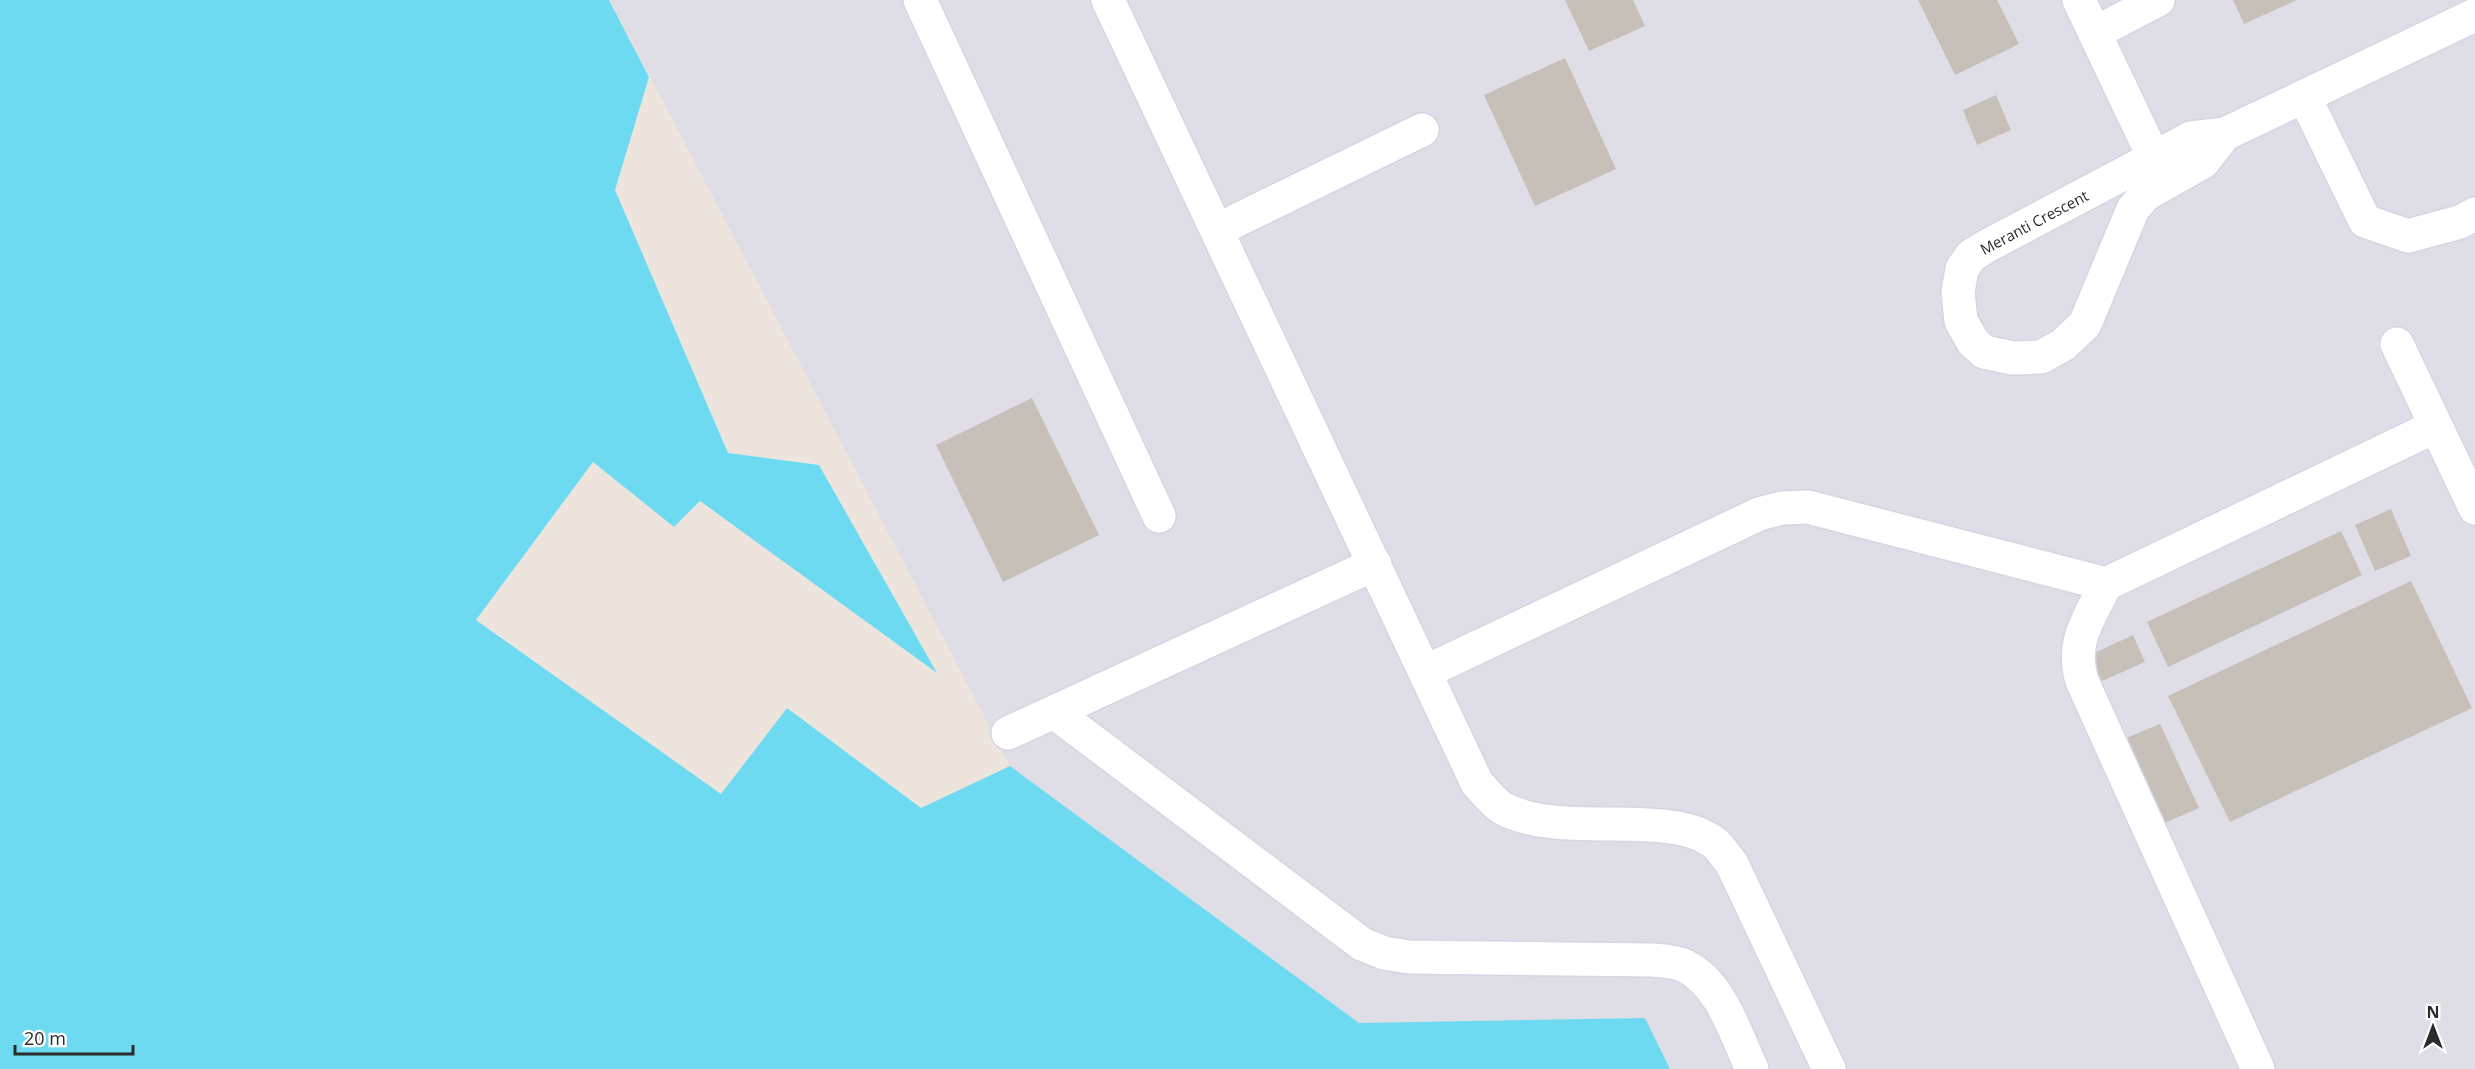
<svg xmlns="http://www.w3.org/2000/svg" width="2475" height="1069" font-family="'Open Sans',sans-serif">
<rect width="100%" height="100%" fill="#ede5dd"/>
<path fill="#dfdee6" d="M 610,0 L 2475,0 L 2475,1069 L 1670,1069 L 1645,1018 L 1359,1023 L 1010,766 Z"/>
<path fill="#6ddaf2" d="M 0,0 L 609,0 L 649,77 L 615,190 L 728,453 L 819,465 L 937,673 L 700,501 L 674,527 L 593,462 L 476,620 L 721,794 L 787,708 L 921,808 L 1010,766 L 1359,1023 L 1645,1018 L 1670,1069 L 0,1069 Z"/>
<path fill="#c6c0b8" d="M 1565,0 L 1633,0 L 1645,26 L 1589,51 Z
M 1918,0 L 1997,0 L 2019,44 L 1955,75 Z
M 2233,0 L 2297,0 L 2244,24 Z
M 1565,58 L 1616,169 L 1535,206 L 1484,95 Z
M 1996,95 L 2011,130 L 1977,145 L 1963,110 Z
M 1032,398 L 1099,535 L 1003,582 L 936,445 Z
M 2391,509 L 2411,556 L 2375,571 L 2355,525 Z
M 2341,531 L 2362,575 L 2168,667 L 2147,622 Z
M 2411,581 L 2472,708 L 2230,822 L 2168,696 Z
M 2133,635 L 2145,662 L 2102,681 L 2090,655 Z
M 2160,724 L 2199,808 L 2162,824 L 2124,739 Z"/>
<g fill="none" stroke-linecap="round" stroke-linejoin="round">
<g stroke="#d2d7e4" stroke-width="36">
<path id="minor" d="M 920,0 L 1159,516
M 1108,0 L 1477,783 C 1485,791 1494,804 1504,809 C 1563,840 1676,806 1718,846 C 1723,852 1728,859 1732,864 L 1829,1069
M 2079,0 L 2154,158
M 2095,33 L 2158,0
M 2304,96 L 2365,221 L 2408,236 L 2460,222 L 2475,214
M 2225,134 L 2203,162 L 2146,194 L 2133,209 L 2085,324 L 2063,345 L 2041,357 L 2013,358 L 1984,352 L 1973,342 L 1961,321 L 1958,292 L 1962,269 L 1971,256 L 1985,247 L 2191,138 L 2225,134 L 2475,15
M 1217,230 L 1422,130
M 2397,344 L 2475,508
M 2106,584 C 2089,619 2070,642 2082,681 L 2258,1069
M 1425,672 L 1759,514 L 1782,508 L 1808,507 L 2106,584 L 2436,426
M 1054,712 L 1362,944 L 1384,953 L 1409,957 L 1653,960 C 1663,961 1675,961 1685,966 C 1721,983 1736,1035 1752,1069
M 1008,733 L 1375,564"/>
</g>
<use href="#minor" stroke="#fff" stroke-width="33"/>
</g>
<g text-anchor="middle" dominant-baseline="central" stroke-width="4.5" stroke-linejoin="round" paint-order="stroke">
<g font-size="15" fill="#2b2b2b" stroke="#fff">
<text transform="translate(2034 222) rotate(-28)">Meranti Crescent</text>
</g>
</g>
<g transform="translate(2433 1027)" stroke="#ffffff" stroke-width="4.5" paint-order="stroke">
<path d="M0-4.5L10 22L0 15L-10 22Z" fill="#2b2b2b"/>
<text y="-9" font-size="16" font-weight="bold" text-anchor="middle" fill="#2b2b2b">N</text>
</g>
<path d="M15 1045v9h118v-9" fill="none" stroke="#2b2b2b" stroke-width="3"/>
<text x="24" y="1045" font-size="18" fill="#2b2b2b" stroke="#ffffff" stroke-width="4.5" paint-order="stroke">20 m</text>
</svg>
